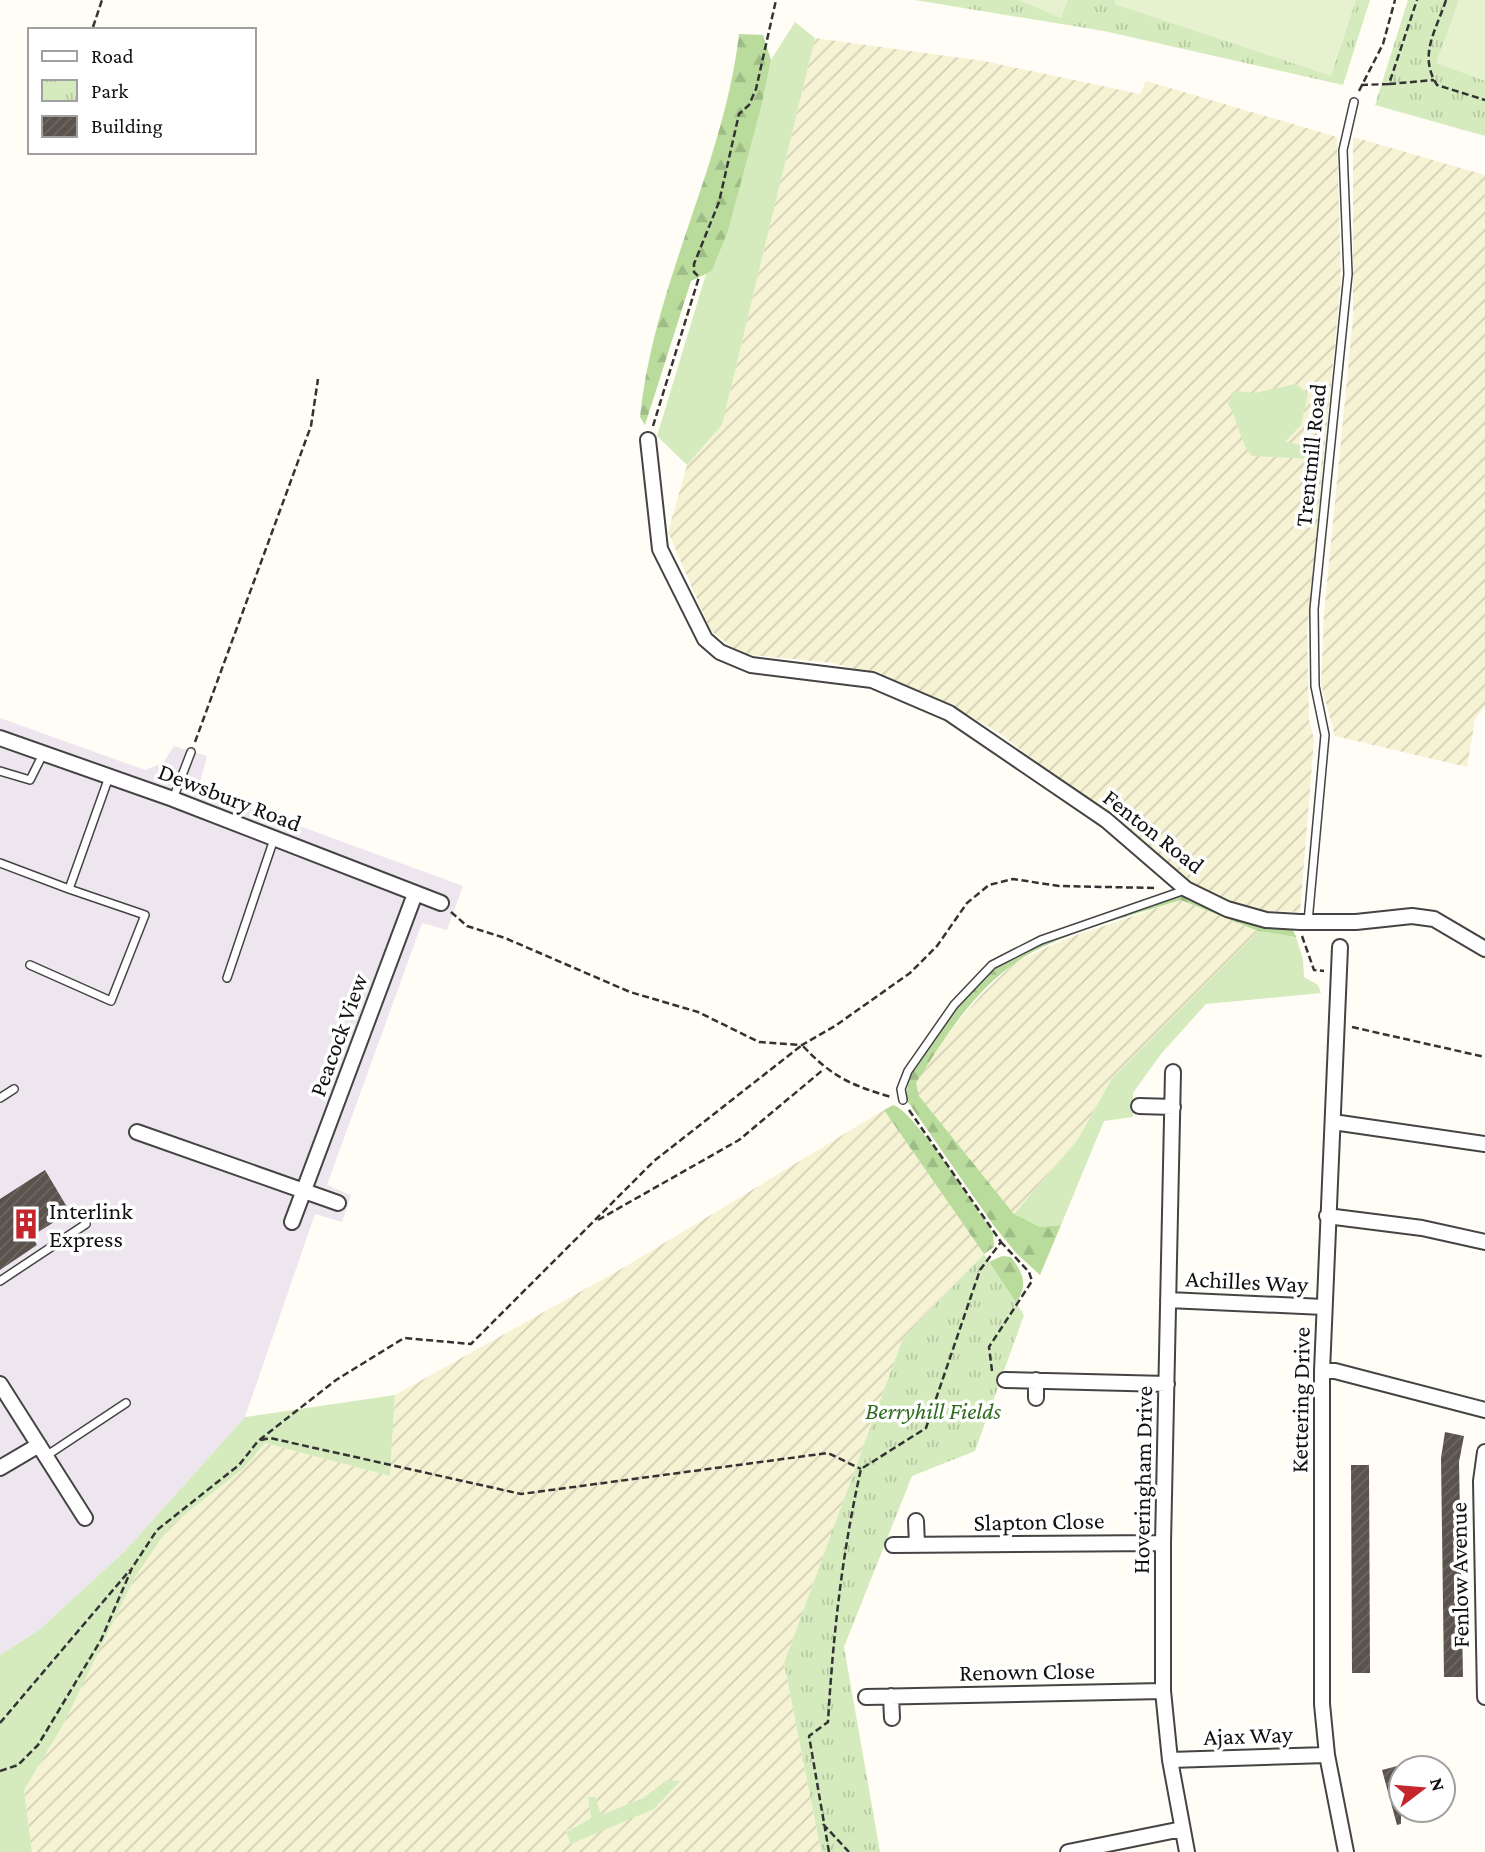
<svg xmlns="http://www.w3.org/2000/svg" width="1485" height="1852" font-family="'Crimson Pro',serif">
<defs>
<pattern id="farmland-furrows" width="10" height="10" patternUnits="userSpaceOnUse" patternTransform="scale(1.75)"><rect width="10" height="10" fill="#f6f3d4"/><path d="M-1 1l2-2M0 10L10 0M9 11l2-2" fill="none" stroke="#d2cfb5"/></pattern>
<pattern id="forest-firs" width="22" height="20" patternUnits="userSpaceOnUse" patternTransform="scale(1.75)"><rect width="22" height="20" fill="#b9dc9c"/><path d="M5 1l3.5 6h-7zM16 11l3.5 6h-7z" fill="#9ebc85"/></pattern>
<pattern id="park-tufts" width="24" height="20" patternUnits="userSpaceOnUse" patternTransform="scale(1.75)"><rect width="24" height="20" fill="#d5ebbd"/><path d="M3 7l-1-3M5 7V3M7 7l1-3M15 17l-1-3M17 17v-4M19 17l1-3" fill="none" stroke="#b6c8a1"/></pattern>
<pattern id="building-hatch" width="6" height="6" patternUnits="userSpaceOnUse" patternTransform="scale(1.75)"><rect width="6" height="6" fill="#5a524d"/><path d="M-1 1l2-2M0 6l6-6M5 7l2-2" fill="none" stroke="#6d6662"/></pattern>
</defs>
<rect width="100%" height="100%" fill="#fffdf5"/>
<path fill="#eee6ef" d="M 0,718 L 145,770 L 163,763 L 174,746 L 207,756 L 200,783 L 207,792 L 463,886 L 447,930 L 422,923 L 327,1185 L 351,1195 L 342,1222 L 315,1214 L 245,1417 L 125,1551 L 39,1630 L 0,1655 Z"/>
<path fill="url(#farmland-furrows)" fill-rule="evenodd" d="M 815,38 L 984,61 L 1140,94 L 1146,81 L 1337,137 L 1341,280 L 1307,632 L 1309,720 L 1314,739 L 1300,912 L 1250,910 L 1200,888 L 998,732 L 938,699 L 875,675 L 834,663 L 741,654 L 711,631 L 668,532 L 687,465 L 722,425 Z
M 1353,137 L 1485,175 L 1485,706 L 1475,719 L 1467,767 L 1335,736 L 1321,684 L 1324,613 L 1353,318 Z
M 1181,900 L 1258,931 L 1112,1078 L 1078,1139 L 1014,1214 L 919,1096 L 915,1083 L 940,1043 L 982,994 L 1015,962 L 1068,938 Z
M 884,1110 L 984,1254 L 903,1338 L 784,1663 L 821,1852 L 32,1852 L 24,1790 L 63,1725 L 135,1577 L 170,1526 L 243,1469 L 265,1443 L 390,1476 L 395,1395 L 623,1268 ZM 667,1780 L 598,1832 L 571,1844 L 566,1831 L 591,1818 L 588,1797 L 601,1815 L 643,1798 Z"/>
<path fill="#d5ebbd" d="M 795,22 L 815,38 L 722,425 L 687,465 L 657,436 L 706,274 L 712,271 L 728,231 L 771,60 Z
M 1296,384 L 1308,394 L 1301,425 L 1285,442 L 1319,448 L 1325,453 L 1314,459 L 1252,456 C 1240,443 1238,420 1228,404 L 1234,391 L 1255,393 Z
M 1258,931 L 1296,937 L 1303,959 L 1304,977 L 1318,985 L 1321,993 L 1206,1004 L 1161,1054 L 1133,1093 L 1133,1117 L 1104,1121 L 1061,1225 L 1040,1227 L 1014,1214 L 1078,1139 L 1112,1078 Z
M 395,1395 L 390,1476 L 265,1443 L 243,1469 L 170,1526 L 135,1577 L 63,1725 L 24,1790 L 32,1852 L 0,1852 L 0,1655 L 39,1630 L 125,1551 L 245,1417 Z
M 667,1780 L 680,1781 L 654,1809 L 571,1844 L 566,1832 L 591,1818 L 588,1797 L 595,1797 L 601,1815 L 643,1798 Z"/>
<path fill="url(#forest-firs)" d="M 739,34 L 763,35 L 771,60 L 761,107 L 728,231 L 712,271 L 691,281 L 645,425 L 640,417 C 653,285 724,165 739,34 Z
M 1183,894 L 1291,926 L 1296,937 L 1258,931 L 1181,900 C 1134,915 1053,935 1015,963 C 973,992 942,1041 916,1083 L 919,1096 L 1014,1214 L 1040,1227 L 1061,1225 L 1040,1275 L 1016,1253 L 994,1226 L 906,1099 C 908,1072 922,1054 938,1033 C 958,1005 982,974 1013,957 C 1065,928 1127,913 1183,894 Z
M 893,1105 C 914,1110 977,1210 993,1233 L 994,1247 L 984,1254 L 884,1110 Z
M 1002,1256 L 1011,1257 C 1024,1274 1028,1285 1016,1303 L 989,1262 Z"/>
<path fill="url(#park-tufts)" d="M 915,0 L 1370,0 L 1343,85 L 1104,31 Z
M 1408,0 L 1485,0 L 1485,136 L 1375,105 Z
M 984,1254 L 1024,1315 L 975,1451 L 912,1476 L 844,1647 L 880,1852 L 821,1852 L 784,1663 L 903,1338 Z"/>
<path fill="#e6f2cf" d="M 1018,0 L 1068,0 L 1061,18 Z
M 1116,0 L 1356,0 L 1331,76 L 1114,4 Z
M 1459,0 L 1485,0 L 1485,81 L 1436,63 Z"/>
<path fill="url(#building-hatch)" d="M 45,1170 L 70,1212 L 32,1236 L 37,1245 L 0,1270 L 0,1199 Z
M 1445,1432 L 1464,1436 L 1459,1462 L 1463,1677 L 1444,1677 L 1441,1458 Z
M 1351,1465 L 1369,1465 L 1370,1673 L 1352,1673 Z
M 1401,1765 L 1401,1824 L 1397,1825 L 1382,1770 Z"/>
<g fill="none" stroke-linecap="round" stroke-linejoin="round">
<g stroke="#444" stroke-width="10">
<path id="service" d="M 0,771 L 30,780 L 43,754
M 173,799 L 191,752
M 0,863 L 69,889
M 1308,922 L 1325,735 L 1315,686 L 1314,609 L 1348,274 L 1343,150 L 1354,102
M 30,965 L 111,1001 L 145,915 L 69,889 L 109,777
M 227,978 L 274,839
M 0,1098 L 14,1089
M 903,1100 L 901,1089 L 908,1071 L 954,1005 L 992,965 L 1041,940 L 1185,890
M 0,1281 L 86,1224
M 46,1456 L 126,1403"/>
</g>
<g stroke="#444" stroke-width="18">
<path id="minor" d="M 648,440 L 660,549 L 705,639 L 720,652 L 751,665 L 872,680 L 949,713 L 1106,820 L 1186,889 L 1227,909 L 1266,920 L 1300,922 L 1356,922 L 1412,916 L 1434,919 L 1485,949
M 0,738 L 173,799 L 441,903
M 1340,947 L 1322,1371 L 1322,1704 L 1327,1755 L 1346,1852
M 1173,1072 L 1163,1543 L 1163,1691 L 1170,1760 L 1187,1852
M 1139,1106 L 1173,1107
M 1333,1122 L 1485,1144
M 137,1132 L 338,1203
M 1327,1216 L 1422,1228 L 1485,1242
M 292,1222 L 415,894
M 1168,1300 L 1324,1307
M 1322,1371 L 1335,1371 L 1485,1410
M 1005,1380 L 1167,1384
M 0,1384 L 85,1518
M 1036,1398 L 1036,1380
M 1485,1452 L 1481,1481 L 1485,1697
M 0,1468 L 39,1445
M 916,1521 L 917,1545
M 893,1545 L 1163,1543
M 891,1696 L 892,1718
M 866,1697 L 1163,1691
M 1170,1760 L 1327,1755
M 1068,1852 L 1182,1829"/>
</g>
<path stroke="#333" stroke-width="2.5" stroke-dasharray="7 3.5" stroke-linecap="butt" d="M 1446,0 C 1436,31 1418,55 1437,85 L 1485,100
M 93,27 L 102,0
M 1389,84 L 1434,80
M 1361,85 L 1389,84 L 1417,0
M 1359,91 L 1383,44 L 1395,0
M 653,426 L 699,277 L 694,272 L 694,264 L 719,202 L 739,114 L 749,105 L 756,89 L 776,0
M 195,742 L 311,426 L 318,379
M 451,912 L 467,926 L 505,938 L 630,992 L 698,1012 L 759,1042 L 802,1045 L 835,1026 L 910,973 L 937,946 L 967,903 L 989,885 L 1013,879 L 1059,886 L 1155,888
M 1302,936 L 1314,970 L 1324,971
M 1352,1027 L 1485,1057
M 598,1220 L 739,1140 L 824,1069
M 992,1371 L 989,1347 L 1032,1281 L 1029,1272 L 1001,1242
M 261,1440 L 270,1438 L 521,1494 L 828,1453 L 861,1469
M 0,1723 L 130,1570
M 0,1771 L 18,1765 L 38,1745 L 101,1640 L 132,1568 L 157,1530 L 239,1465 L 258,1441 L 336,1380 L 404,1338 L 471,1344 L 654,1161 L 802,1045 C 831,1076 850,1085 891,1097
M 823,1824 L 849,1852
M 829,1852 L 809,1736 L 828,1722 C 833,1636 842,1553 861,1469 L 926,1428 L 980,1270 L 1001,1242 L 909,1110"/>
<use href="#service" stroke="#fff" stroke-width="7"/>
<use href="#minor" stroke="#fff" stroke-width="14"/>
</g>
<defs>
<g id="building-bare" transform="scale(2.415)"><path d="M-4-6H4V6H1V3H-1V6H-4ZM-2.5-4.3h1.7v1.8h-1.7ZM.8-4.3h1.7v1.8H.8ZM-2.5-1h1.7V.8h-1.7ZM.8-1h1.7V.8H.8Z" fill="#c4262e" stroke="#fff" stroke-width="2.5" paint-order="stroke"/></g>
</defs>
<g fill-rule="evenodd">
<use href="#building-bare" x="26" y="1224"/>
</g>
<g text-anchor="middle" dominant-baseline="central" stroke-width="7" stroke-linejoin="round" paint-order="stroke">
<g font-size="24" fill="#111" stroke="#fff">
<text transform="translate(1310 455) rotate(-84)">Trentmill Road</text>
<text transform="translate(230 797) rotate(21)">Dewsbury Road</text>
<text transform="translate(1154 831) rotate(38)">Fenton Road</text>
<text transform="translate(338 1035) rotate(-70)">Peacock View</text>
<text transform="translate(1247 1281) rotate(3)">Achilles Way</text>
<text transform="translate(1300 1400) rotate(-89)">Kettering Drive</text>
<text transform="translate(1142 1480) rotate(-89)">Hoveringham Drive</text>
<text transform="translate(1039 1521) rotate(-1)">Slapton Close</text>
<text transform="translate(1459 1575) rotate(-91)">Fenlow Avenue</text>
<text transform="translate(1027 1671) rotate(-1)">Renown Close</text>
<text transform="translate(1248 1735) rotate(-2)">Ajax Way</text>
</g>
<g font-size="24" fill="#111" stroke="#fff" text-anchor="start">
<text x="49" y="1210">Interlink<tspan x="49" dy="28">Express</tspan></text>
</g>
<g font-size="24" font-style="italic" fill="#2f6b1f" stroke="#fff">
<text x="933" y="1410">Berryhill Fields</text>
</g>
</g>
<rect x="28" y="28" width="228" height="126" fill="#ffffff" stroke="#a0a0a0" stroke-width="2"/>
<rect x="42" y="51" width="35" height="10" fill="#ffffff" stroke="#a0a0a0" stroke-width="2"/>
<text x="91" y="63" font-size="21" fill="#111111">Road</text>
<rect x="42" y="80" width="35" height="21" fill="url(#park-tufts)" stroke="#a0a0a0" stroke-width="2"/>
<text x="91" y="98" font-size="21" fill="#111111">Park</text>
<rect x="42" y="116" width="35" height="21" fill="url(#building-hatch)" stroke="#a0a0a0" stroke-width="2"/>
<text x="91" y="133" font-size="21" fill="#111111">Building</text>
<g transform="translate(1422 1789) rotate(74)"><circle r="33" fill="#ffffff" stroke="#a0a0a0" stroke-width="2"/>
<path d="M0-5L12 26L0 18L-12 26Z" fill="#c4262e"/>
<text y="-10" font-size="19" font-weight="bold" text-anchor="middle" fill="#111111">N</text>
</g>
</svg>
